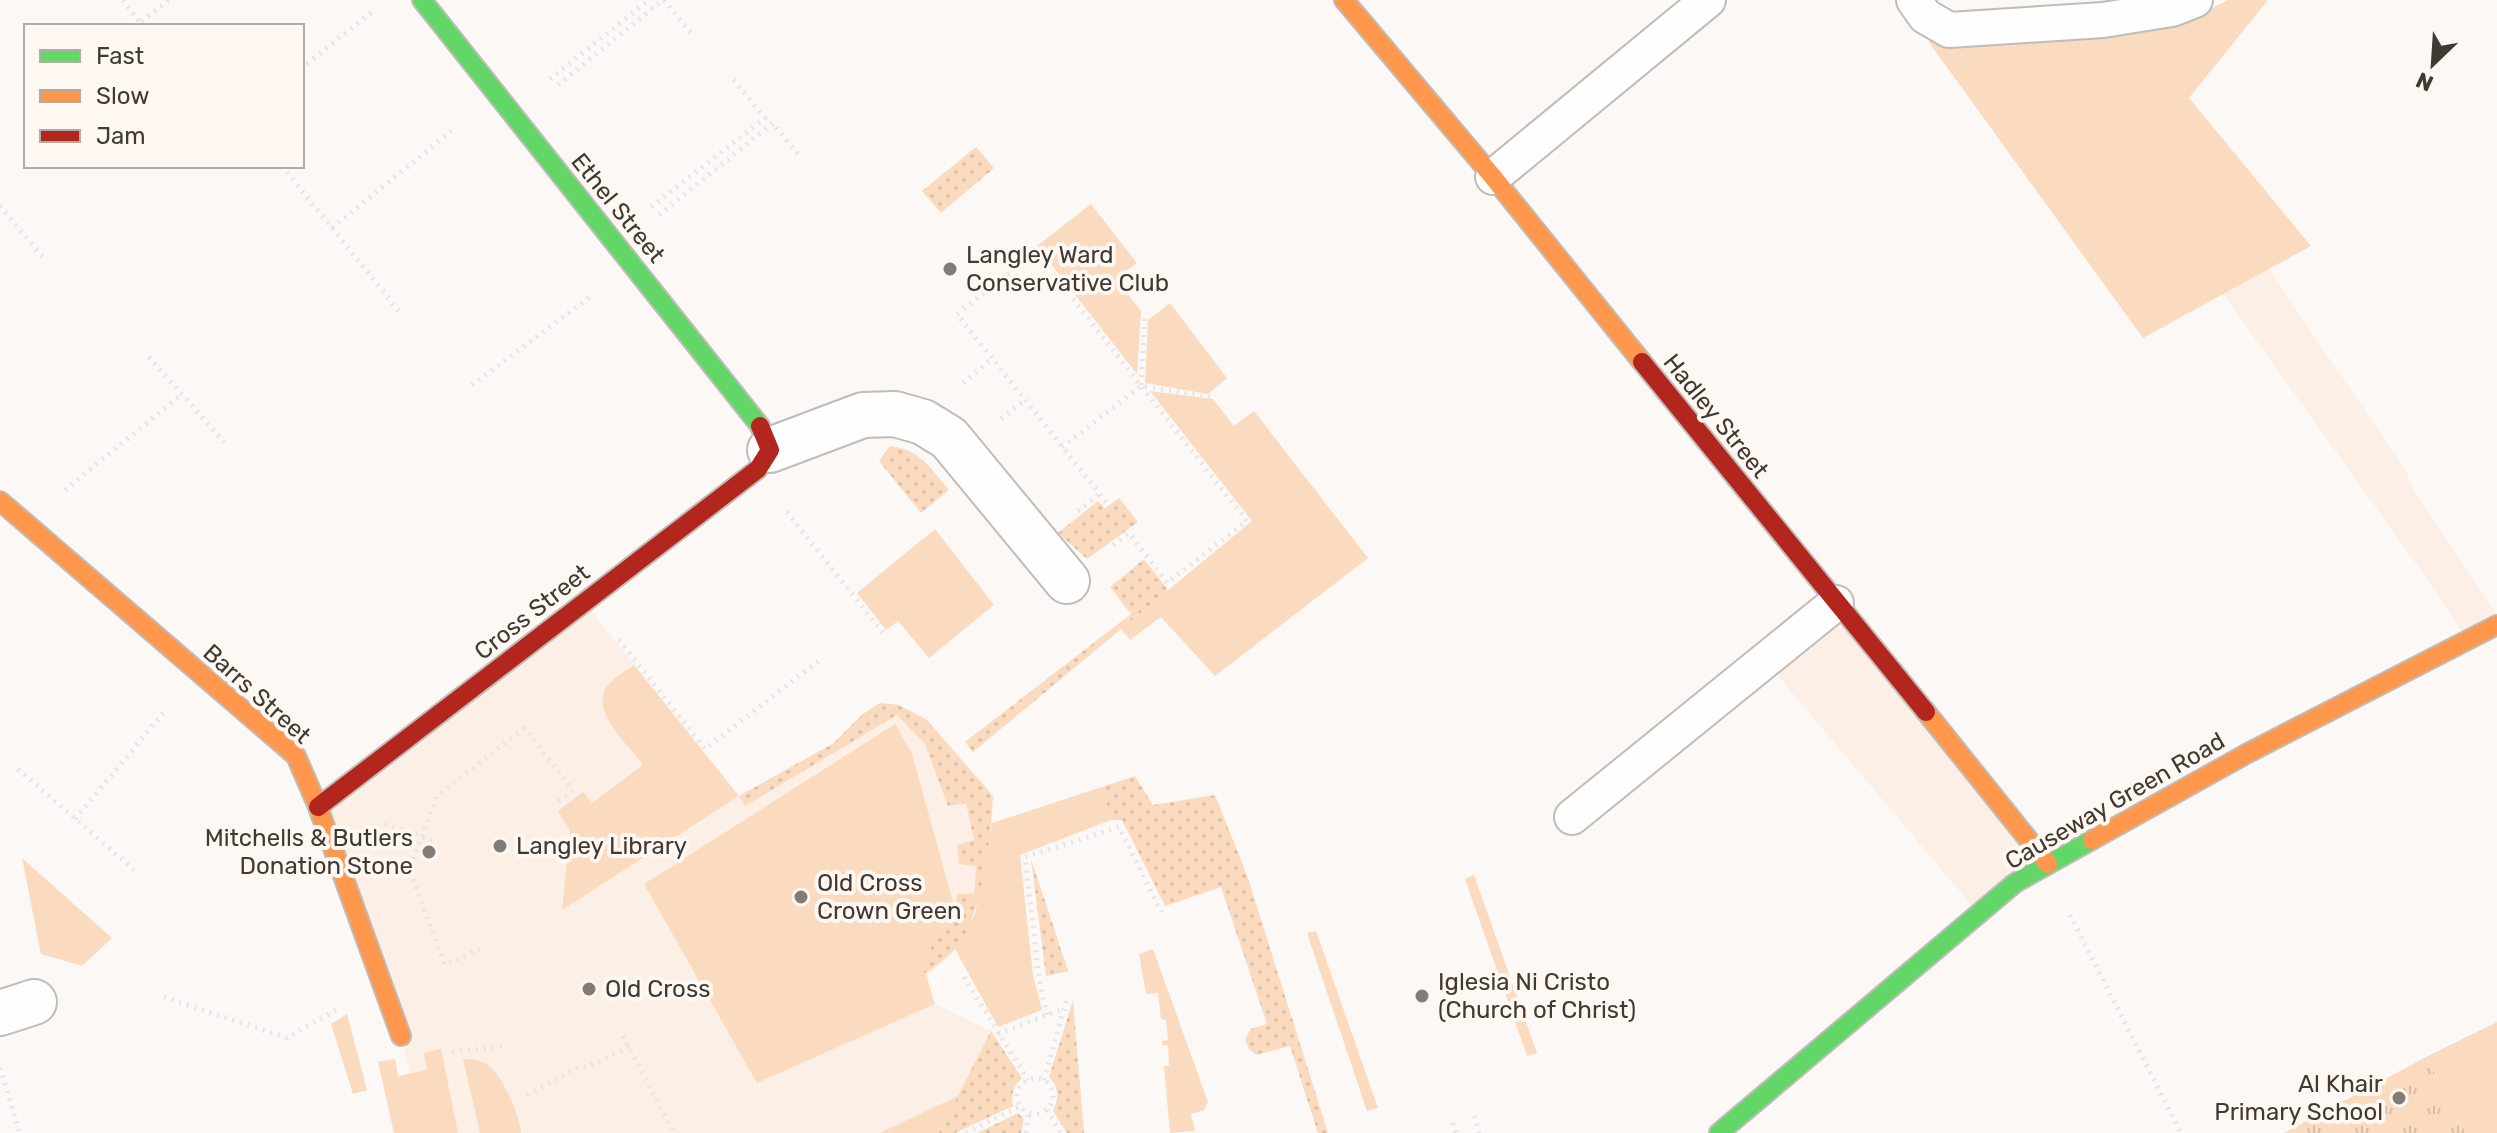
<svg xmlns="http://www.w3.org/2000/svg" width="2497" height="1133" font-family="Rubik,sans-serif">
<defs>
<pattern id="park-tufts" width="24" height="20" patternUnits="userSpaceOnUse" patternTransform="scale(2)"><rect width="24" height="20" fill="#fbdbbf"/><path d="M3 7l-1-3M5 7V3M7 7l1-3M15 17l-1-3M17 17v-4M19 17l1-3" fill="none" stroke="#d8bda5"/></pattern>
<pattern id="garden-dots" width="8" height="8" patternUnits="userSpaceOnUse" patternTransform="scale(2)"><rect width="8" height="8" fill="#fbdbbf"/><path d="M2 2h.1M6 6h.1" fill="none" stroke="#d8bda5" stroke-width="1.8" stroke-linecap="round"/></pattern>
</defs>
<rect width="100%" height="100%" fill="#fbf8f5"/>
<path fill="#fcf0e6" d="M 2269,269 L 2407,473 L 2412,487 L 2497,614 L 2467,640 L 2429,582 L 2223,294 Z
M 584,602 L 739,796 L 834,743 L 863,714 L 880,703 L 899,705 L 927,720 L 993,796 L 992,823 L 975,914 L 955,949 L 926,975 L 935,1004 L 991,1031 L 939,1133 L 425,1133 L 401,1036 L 318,807 Z
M 1844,612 L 2048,864 L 1979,914 L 1773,670 Z"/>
<path fill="#fbdbbf" d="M 2228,0 L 2268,0 L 2189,98 L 2311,246 L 2143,338 L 1928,41 L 2179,25 Z
M 1091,204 L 1137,263 L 1116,279 L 1141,311 L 1137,374 L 1037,246 Z
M 1170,303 L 1227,378 L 1208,394 L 1145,383 L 1148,320 Z
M 1150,391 L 1213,399 L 1234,426 L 1254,411 L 1368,558 L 1215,676 L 1161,617 L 1130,640 L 1121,629 L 1252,521 Z
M 935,529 L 994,605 L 929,658 L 898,621 L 886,630 L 857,593 Z
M 634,665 L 739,796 L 562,910 L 570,831 L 558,811 L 583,792 L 592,803 L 643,765 C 630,746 592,714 605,689 C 611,679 624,672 634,665 Z
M 895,724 L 912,754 L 955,909 L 922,962 L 935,1004 L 757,1083 L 644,884 Z
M 1102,787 L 1111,820 L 1020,855 L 1033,975 L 1042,1010 L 998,1027 L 955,949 L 975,914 L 992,823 Z
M 22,858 L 112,938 L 82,966 L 41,954 Z
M 1474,875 L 1537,1053 L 1527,1056 L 1465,879 Z
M 1316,931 L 1378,1108 L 1367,1111 L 1307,933 Z
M 1153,949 L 1208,1102 L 1204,1110 L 1191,1114 L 1195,1131 L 1170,1133 L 1164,1066 L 1169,1066 L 1168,1045 L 1162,1045 L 1162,1041 L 1168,1040 L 1166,1020 L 1161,1019 L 1158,993 L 1146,994 L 1139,954 Z
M 347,1014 L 367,1090 L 353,1094 L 331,1024 Z
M 2497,1022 L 2497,1133 L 2466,1133 L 2426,1057 Z
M 441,1049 L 458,1133 L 394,1133 L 378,1062 L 395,1059 L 398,1076 L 427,1070 L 424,1053 Z
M 463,1059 C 472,1059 479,1059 488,1065 C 502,1074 520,1116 521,1133 L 480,1133 Z
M 960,1095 L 939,1133 L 880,1133 Z"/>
<path fill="url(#park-tufts)" d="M 2426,1057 L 2466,1133 L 2284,1133 Z"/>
<path fill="url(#garden-dots)" d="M 976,147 L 994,168 L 941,213 L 922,191 Z
M 890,446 C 920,449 931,469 949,490 L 921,513 L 879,461 Z
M 1119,498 L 1138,522 L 1087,559 L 1058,533 L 1098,501 L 1105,508 Z
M 1144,559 L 1168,590 L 973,752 L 965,742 L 1131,614 L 1110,587 Z
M 880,703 L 899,705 L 927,720 L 993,796 C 991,838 982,919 954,950 C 946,959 935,967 925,974 L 922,962 L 955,909 L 957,894 L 974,894 L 976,866 L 959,864 L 957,845 L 974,840 L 966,803 L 948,806 L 925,744 L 897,715 L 745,806 L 739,796 L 834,743 L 863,714 Z
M 1135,776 L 1153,805 L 1215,795 L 1248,878 L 1328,1133 L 1318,1133 L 1290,1046 L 1256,1055 L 1249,1049 L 1245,1039 L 1251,1029 L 1267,1024 L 1221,887 L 1165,906 L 1122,820 L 1111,820 L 1102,787 Z
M 1031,859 L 1068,971 L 1046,976 Z
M 1073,1000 L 1084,1133 L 1067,1133 L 1053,1111 C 1059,1098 1059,1087 1049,1077 Z
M 991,1031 L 1022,1078 C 1013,1087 1011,1093 1013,1106 L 955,1133 L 939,1133 Z
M 1018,1113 L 1024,1119 L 1021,1133 L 977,1133 Z"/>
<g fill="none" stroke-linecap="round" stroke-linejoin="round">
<g stroke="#c0bcb7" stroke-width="38">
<path id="lane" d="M 1914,0 L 1925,16 L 1949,30 L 2103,20 L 2172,9 L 2195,0
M 1493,177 L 1708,0
M 1572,817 L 1836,603"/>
</g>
<g stroke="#c0bcb7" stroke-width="48">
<path id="street" d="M 770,450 L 863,415 L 895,414 L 923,422 L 949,438 L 1067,581
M 0,1013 L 34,1002"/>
</g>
<g stroke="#c0bcb7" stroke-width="22">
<path id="fast" d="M 422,0 L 760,426
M 1719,1133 L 2015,883 L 2092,840"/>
</g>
<g stroke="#c0bcb7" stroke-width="22">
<path id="slow" d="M 1344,0 L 1493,177 L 1642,362
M 0,501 L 296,756 L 318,807 L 401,1036
M 1926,712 L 2048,864
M 2092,840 L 2248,753 L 2497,625"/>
</g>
<g stroke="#c0bcb7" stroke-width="22">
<path id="jam" d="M 1642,362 L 1926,712
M 318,807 L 758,469 L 770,450 L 760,426"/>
</g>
<path stroke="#e6e4e4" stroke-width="5" stroke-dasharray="2 6" stroke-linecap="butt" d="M 123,0 L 140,23
M 664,0 L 693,36
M 135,26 L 169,0
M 307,64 L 372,12
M 550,79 L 649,0
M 558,85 L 663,0
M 282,166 L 402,315
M 0,206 L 45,260
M 651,207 L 765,118 L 733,79
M 659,215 L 773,123 L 801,158
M 332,228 L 455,128
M 149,357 L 224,442
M 963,383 L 993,358
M 472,385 L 590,297
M 1141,385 L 1145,316
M 1001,419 L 1025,400
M 1062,447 L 1141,386 L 1210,397
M 65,490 L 182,394
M 1106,502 L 957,314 L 1036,252 L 1247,521 L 1167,583 L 1129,533 L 1109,548
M 1078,511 L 1099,494
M 787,512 L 883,633
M 619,640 L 705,749 L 822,658
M 524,727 L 573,790 L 555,804
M 18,769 L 134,870
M 75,819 L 164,712
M 385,824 L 434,841
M 2070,915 L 2181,1133
M 480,949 L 445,965 L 409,869 L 437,796 L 524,728
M 964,977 L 1028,1080
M 164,997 L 287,1038 L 336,1010
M 1047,1015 L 1039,978 L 1025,857 L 1119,827 L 1161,912
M 998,1034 L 1063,1009
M 623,1036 L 674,1133
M 452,1052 L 505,1046
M 0,1068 L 20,1133
M1017 1096a18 18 0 1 1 36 0a18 18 0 1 1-36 0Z
M 1044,1080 L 1066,1001
M 527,1095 L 580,1066 L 587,1067 L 629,1047
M 1047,1110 L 1061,1133
M 1474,1116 L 1479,1133
M 1453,1123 L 1456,1133
M 966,1133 L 1020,1106
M 1026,1133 L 1029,1114"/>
<use href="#lane" stroke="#fefefe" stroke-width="34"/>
<use href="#street" stroke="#fefefe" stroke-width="44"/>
<use href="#fast" stroke="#63d668" stroke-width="18"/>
<use href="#slow" stroke="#ff974d" stroke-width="18"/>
<use href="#jam" stroke="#b3261e" stroke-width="18"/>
</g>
<g fill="#817c78" stroke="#fef7f2" stroke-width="3">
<circle cx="950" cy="269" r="8"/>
<circle cx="500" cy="846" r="8"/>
<circle cx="429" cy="852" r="8"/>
<circle cx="801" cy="897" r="8"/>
<circle cx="589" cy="989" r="8"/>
<circle cx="1422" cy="996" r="8"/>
<circle cx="2399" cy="1098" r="8"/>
</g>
<g text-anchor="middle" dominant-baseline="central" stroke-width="8" stroke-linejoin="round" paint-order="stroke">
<g font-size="24" fill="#403a35" stroke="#fef7f2">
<text transform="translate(618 208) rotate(51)">Ethel Street</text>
<text transform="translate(1716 416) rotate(51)">Hadley Street</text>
<text transform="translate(532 612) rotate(-38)">Cross Street</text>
<text transform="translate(257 694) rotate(42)">Barrs Street</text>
<text transform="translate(2115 801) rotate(-30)">Causeway Green Road</text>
</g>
<g font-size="24" fill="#403a35" stroke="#fef7f2" text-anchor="start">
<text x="966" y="255">Langley Ward<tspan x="966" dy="28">Conservative Club</tspan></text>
<text x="413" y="838" text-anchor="end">Mitchells &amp; Butlers<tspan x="413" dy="28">Donation Stone</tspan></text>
<text x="516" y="846">Langley Library</text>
<text x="817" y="883">Old Cross<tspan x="817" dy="28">Crown Green</tspan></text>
<text x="1438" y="982">Iglesia Ni Cristo<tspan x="1438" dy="28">(Church of Christ)</tspan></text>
<text x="605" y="989">Old Cross</text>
<text x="2383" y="1084" text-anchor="end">Al Khair<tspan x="2383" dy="28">Primary School</tspan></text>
</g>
</g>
<rect x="24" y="24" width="280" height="144" fill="#fef7f2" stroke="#b2aba6" stroke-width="2"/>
<rect x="40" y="50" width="40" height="12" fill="#63d668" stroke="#b2aba6" stroke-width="2"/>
<text x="96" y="64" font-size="24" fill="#403a35">Fast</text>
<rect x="40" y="90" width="40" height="12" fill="#ff974d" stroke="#b2aba6" stroke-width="2"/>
<text x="96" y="104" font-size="24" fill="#403a35">Slow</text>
<rect x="40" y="130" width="40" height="12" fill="#b3261e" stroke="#b2aba6" stroke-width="2"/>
<text x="96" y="144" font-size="24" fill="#403a35">Jam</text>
<g transform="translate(2433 64) rotate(205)" stroke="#fef7f2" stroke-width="6" paint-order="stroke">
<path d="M0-6L14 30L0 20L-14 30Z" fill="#403a35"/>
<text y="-12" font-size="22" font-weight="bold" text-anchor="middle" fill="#403a35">N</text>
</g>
</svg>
